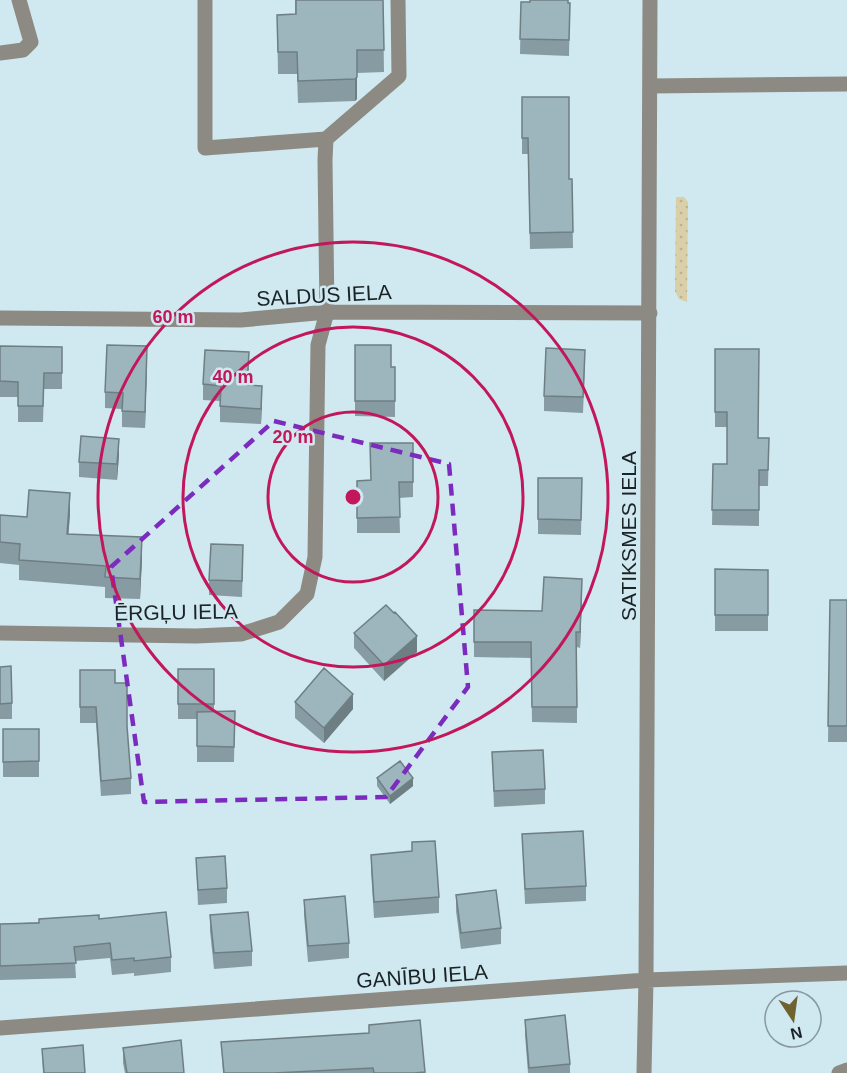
<svg xmlns="http://www.w3.org/2000/svg" width="847" height="1073" font-family="Helvetica,sans-serif">
<defs>
<pattern id="grass-dots" width="8" height="8" patternUnits="userSpaceOnUse" patternTransform="scale(1.5)"><rect width="8" height="8" fill="#d9d0a9"/><path d="M2 2h.1M6 6h.1" fill="none" stroke="#bab291" stroke-width="1.8" stroke-linecap="round"/></pattern>
</defs>
<rect width="100%" height="100%" fill="#d0e8f0"/>
<path fill="url(#grass-dots)" d="M 676,197 L 684,197 L 688,202 L 687,302 L 679,299 L 675,291 Z"/>
<g fill="none" stroke-linecap="round" stroke-linejoin="round">
<path stroke="#8c8a82" stroke-width="15" d="M 205,0 L 205,148 L 326,139
M 0,53 L 23,50 L 31,42 L 19,0
M 650,86 L 847,84
M 0,318 L 241,320 L 327,312 L 650,313
M 0,633 L 196,636 L 241,634 L 279,622 L 307,594 L 315,557 L 318,345 L 327,312 L 325,160 L 326,139 L 399,76 L 398,0
M 0,1028 L 646,980 L 847,973
M 644,1073 L 646,980 L 650,0
M 839,1073 L 847,1070"/>
</g>
<path fill="#879ca2" d="M 295,0 L 383,0 L 384,72 L 357,73 L 357,99 L 355,101 L 298,103 L 297,74 L 278,74 L 277,15 L 295,14 Z
M 530,0 L 568,0 L 568,3 L 570,3 L 569,56 L 520,54 L 521,2 L 530,2 Z
M 522,97 L 569,179 L 572,179 L 573,248 L 530,249 L 528,154 L 522,154 Z
M 355,345 L 391,367 L 395,367 L 395,417 L 355,416 Z
M 0,346 L 62,347 L 62,389 L 44,389 L 43,422 L 18,422 L 18,397 L 0,397 Z
M 715,349 L 758,438 L 769,438 L 768,486 L 759,486 L 759,526 L 712,525 L 713,464 L 727,464 L 727,427 L 715,427 Z
M 147,362 L 145,428 L 122,427 L 122,409 L 105,408 L 105,392 Z
M 585,365 L 583,413 L 544,411 L 544,396 Z
M 249,368 L 248,385 L 262,401 L 261,424 L 220,422 L 220,401 L 203,400 L 203,384 Z
M 413,443 L 413,497 L 399,498 L 400,533 L 357,533 L 357,481 L 371,480 Z
M 119,455 L 117,480 L 79,477 L 79,462 Z
M 538,478 L 582,478 L 581,535 L 538,534 Z
M 70,514 L 68,535 L 142,558 L 140,599 L 105,598 L 105,587 L 19,580 L 19,565 L 0,563 L 0,515 L 27,517 Z
M 243,560 L 242,597 L 209,595 L 209,580 Z
M 715,569 L 768,570 L 768,631 L 715,631 Z
M 582,595 L 580,648 L 577,647 L 577,723 L 532,722 L 531,658 L 474,657 L 474,610 L 542,611 Z
M 830,600 L 847,600 L 847,742 L 828,742 Z
M 354,633 L 417,652 L 384,681 L 354,648 Z
M 0,667 L 12,703 L 12,719 L 0,719 Z
M 178,669 L 214,669 L 214,711 L 235,711 L 234,762 L 197,762 L 197,719 L 178,719 Z
M 80,670 L 115,683 L 131,778 L 131,794 L 101,796 L 96,723 L 80,723 Z
M 295,702 L 353,709 L 324,743 L 295,718 Z
M 3,729 L 39,729 L 39,777 L 3,777 Z
M 492,752 L 545,789 L 545,804 L 494,807 Z
M 377,778 L 413,786 L 390,804 L 377,786 Z
M 522,834 L 586,886 L 586,901 L 525,904 Z
M 412,842 L 439,897 L 439,913 L 374,918 L 371,870 L 371,855 L 412,851 Z
M 196,858 L 227,888 L 227,903 L 198,905 Z
M 456,895 L 501,928 L 501,944 L 461,949 L 456,911 Z
M 304,900 L 349,943 L 349,958 L 308,962 L 304,915 Z
M 210,915 L 252,951 L 252,966 L 214,969 L 210,931 Z
M 99,919 L 171,957 L 171,972 L 134,976 L 134,973 L 112,975 L 110,958 L 75,961 L 76,978 L 0,980 L 0,924 Z
M 420,1020 L 425,1073 L 223,1073 L 221,1042 L 369,1033 L 369,1025 Z
M 525,1020 L 570,1064 L 570,1073 L 528,1073 L 525,1035 Z
M 123,1048 L 184,1073 L 125,1073 L 123,1063 Z
M 42,1049 L 85,1073 L 43,1073 Z"/>
<path fill="#6e7f84" d="M 357,77 L 357,99 L 355,101 L 355,79 Z
M 147,346 L 147,362 L 145,428 L 145,412 Z
M 262,386 L 262,401 L 261,424 L 261,409 Z
M 119,439 L 119,455 L 117,480 L 117,464 Z
M 70,493 L 70,514 L 67,555 L 67,534 Z
M 142,537 L 142,558 L 140,599 L 140,579 Z
M 582,579 L 582,595 L 580,648 L 580,632 Z
M 417,636 L 417,652 L 384,681 L 384,665 Z
M 353,694 L 353,709 L 324,743 L 324,728 Z
M 413,778 L 413,786 L 390,804 L 390,796 Z"/>
<path fill="#9db5bc" stroke="#6e7f84" stroke-width="1.5" d="M 296,0 L 383,0 L 384,50 L 357,50 L 357,77 L 355,79 L 298,81 L 297,52 L 278,52 L 277,15 L 296,14 Z
M 530,0 L 568,0 L 568,3 L 570,3 L 569,40 L 520,39 L 521,2 L 530,2 Z
M 522,97 L 569,97 L 569,179 L 572,179 L 573,232 L 530,233 L 528,138 L 522,138 Z
M 107,345 L 147,346 L 145,412 L 122,411 L 123,393 L 105,392 Z
M 355,345 L 391,345 L 391,367 L 395,367 L 395,401 L 355,401 Z
M 0,346 L 62,347 L 62,373 L 44,373 L 43,406 L 18,406 L 18,382 L 0,381 Z
M 546,348 L 585,350 L 583,397 L 544,396 Z
M 715,349 L 759,349 L 758,438 L 769,438 L 768,470 L 759,470 L 759,510 L 712,510 L 713,464 L 727,464 L 727,412 L 715,412 Z
M 205,350 L 249,352 L 247,385 L 262,386 L 261,409 L 220,406 L 221,386 L 203,384 Z
M 81,436 L 119,439 L 117,464 L 79,462 Z
M 370,443 L 413,443 L 413,482 L 399,482 L 400,517 L 357,518 L 357,481 L 371,480 Z
M 538,478 L 582,478 L 581,520 L 538,519 Z
M 29,490 L 70,493 L 67,534 L 142,537 L 140,579 L 105,577 L 106,566 L 19,560 L 20,544 L 0,542 L 0,515 L 27,517 Z
M 211,544 L 243,545 L 242,581 L 209,580 Z
M 715,569 L 768,570 L 768,615 L 715,615 Z
M 544,577 L 582,579 L 580,632 L 576,632 L 577,707 L 532,707 L 531,642 L 474,642 L 474,610 L 542,611 Z
M 830,600 L 847,600 L 847,726 L 828,726 Z
M 386,605 L 394,613 L 395,612 L 417,636 L 384,665 L 354,633 Z
M 11,666 L 12,703 L 0,704 L 0,667 Z
M 324,668 L 353,694 L 324,728 L 295,702 Z
M 178,669 L 214,669 L 214,704 L 178,704 Z
M 80,670 L 115,670 L 115,683 L 127,683 L 127,726 L 131,778 L 101,781 L 96,707 L 80,707 Z
M 235,711 L 234,747 L 197,746 L 197,712 Z
M 3,729 L 39,729 L 39,761 L 3,762 Z
M 543,750 L 545,789 L 494,791 L 492,752 Z
M 400,761 L 413,778 L 390,796 L 377,778 Z
M 583,831 L 586,886 L 525,889 L 522,834 Z
M 435,841 L 439,897 L 374,902 L 371,855 L 412,851 L 412,842 Z
M 225,856 L 227,888 L 198,890 L 196,858 Z
M 496,890 L 501,928 L 461,933 L 456,895 Z
M 345,896 L 349,943 L 308,946 L 304,900 Z
M 166,912 L 171,957 L 134,961 L 134,958 L 112,960 L 110,943 L 74,947 L 76,963 L 0,966 L 0,924 L 39,923 L 39,919 L 99,915 L 99,919 Z
M 248,912 L 252,951 L 214,953 L 210,915 Z
M 565,1015 L 570,1064 L 529,1068 L 525,1020 Z
M 420,1020 L 425,1072 L 414,1073 L 374,1073 L 373,1068 L 274,1073 L 224,1073 L 221,1042 L 369,1033 L 369,1025 Z
M 181,1040 L 184,1073 L 127,1073 L 123,1048 Z
M 83,1045 L 85,1073 L 44,1073 L 42,1049 Z"/>
<path fill="none" stroke="#7b2cbf" stroke-width="4.5" stroke-dasharray="12 8" stroke-linejoin="round" d="M 274,421 L 449,464 L 468,687 L 386,797 L 144,802 L 111,567 Z"/>
<g fill="none" stroke="#c2185b" stroke-width="3">
<circle cx="353" cy="497" r="85"/>
<circle cx="353" cy="497" r="170"/>
<circle cx="353" cy="497" r="255"/>
</g>
<g text-anchor="middle" dominant-baseline="central" stroke-width="5" stroke-linejoin="round" paint-order="stroke">
<g font-size="21" fill="#1a2326" stroke="#d0e8f0">
<text transform="translate(324 295) rotate(-3)">SALDUS IELA</text>
<text transform="translate(628 536) rotate(-90)">SATIKSMES IELA</text>
<text transform="translate(176 612) rotate(-1)">ĒRGĻU IELA</text>
<text transform="translate(422 976) rotate(-4)">GANĪBU IELA</text>
</g>
</g>
<circle cx="353" cy="497" r="9" fill="#c2185b" stroke="#d0e8f0" stroke-width="3"/>
<g font-size="18" text-anchor="middle" font-weight="bold" fill="#c2185b" stroke="#d0e8f0" stroke-width="5" stroke-linejoin="round" paint-order="stroke">
<text x="173" y="323">60 m</text>
<text x="233" y="383">40 m</text>
<text x="293" y="443">20 m</text>
</g>
<g transform="translate(793 1019) rotate(167)"><circle r="28" fill="#d0e8f0" stroke="#87999f" stroke-width="1.5"/>
<path d="M0-4.5L10 22L0 15L-10 22Z" fill="#6f622f"/>
<text y="-9" font-size="16" font-weight="bold" text-anchor="middle" fill="#1a2326">N</text>
</g>
</svg>
